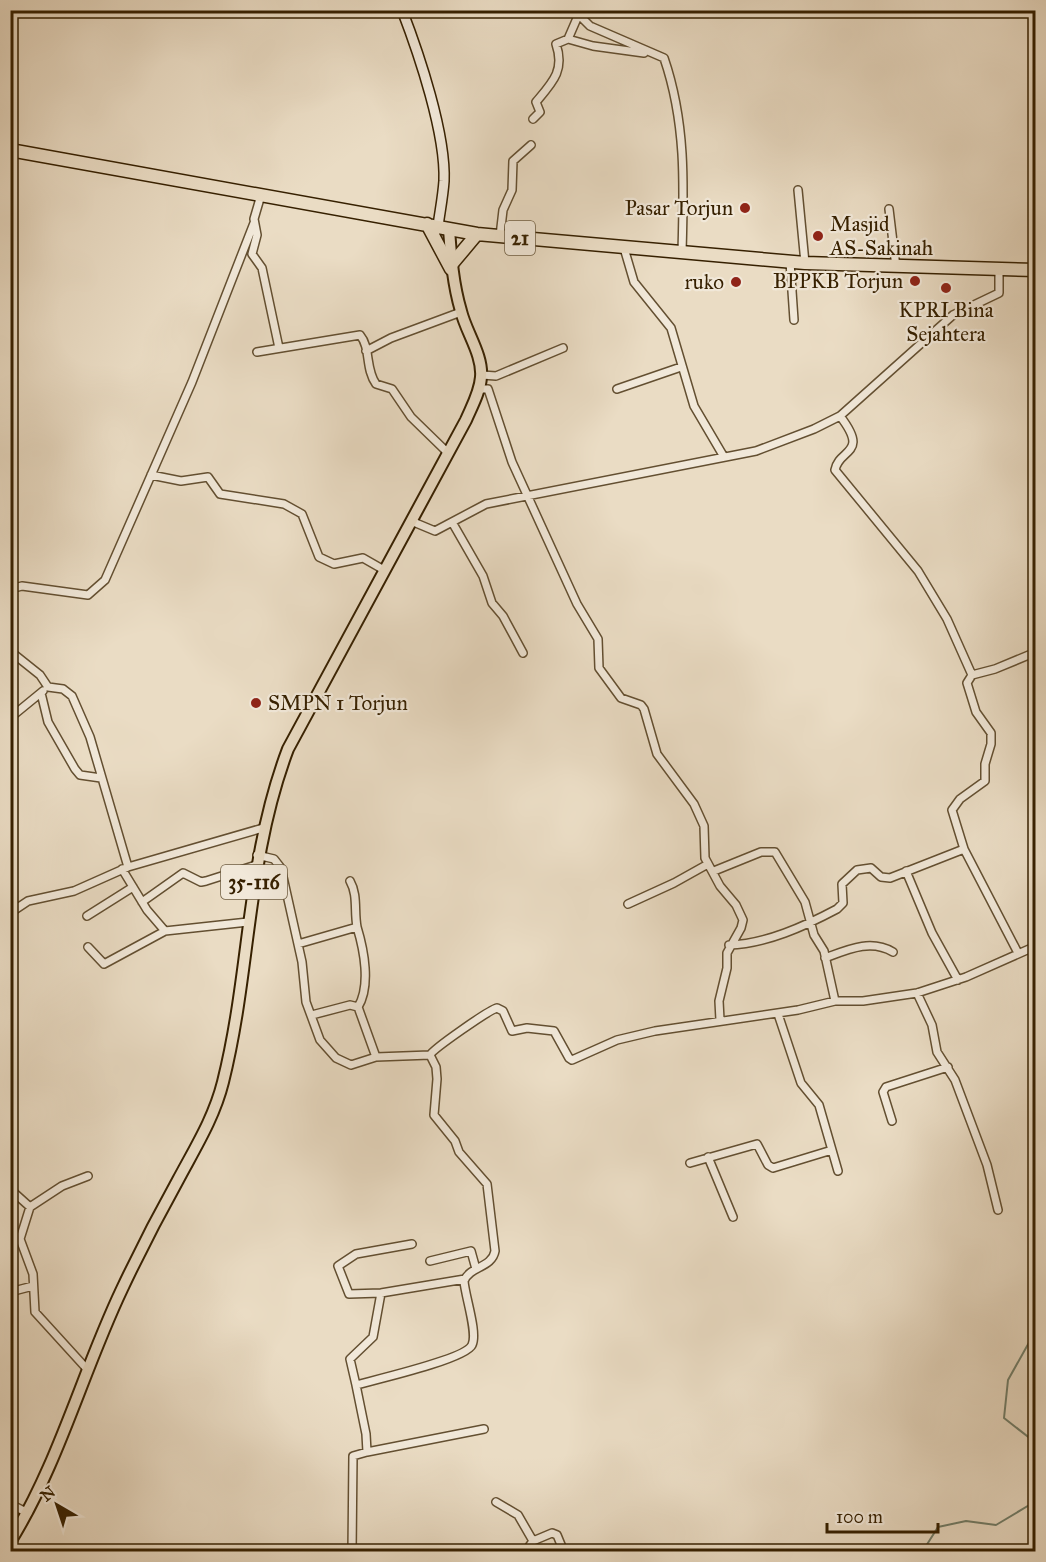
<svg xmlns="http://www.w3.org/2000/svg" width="1046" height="1562" font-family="'IM FELL Great Primer',serif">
<rect width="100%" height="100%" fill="#eadcc4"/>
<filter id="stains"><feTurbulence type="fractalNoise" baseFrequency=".00333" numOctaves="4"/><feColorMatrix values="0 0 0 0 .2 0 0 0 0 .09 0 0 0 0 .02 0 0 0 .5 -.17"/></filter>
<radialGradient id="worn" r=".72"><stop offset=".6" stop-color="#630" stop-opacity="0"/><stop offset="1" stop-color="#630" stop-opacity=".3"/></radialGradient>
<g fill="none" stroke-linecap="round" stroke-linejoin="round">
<path stroke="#717e6a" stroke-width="2" d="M 1036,1330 L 1008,1380 L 1004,1418 L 1036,1443
M 927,1552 L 926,1546 L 938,1527 L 966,1521 L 996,1525 L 1031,1504 L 1036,1497"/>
<g stroke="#634f31" stroke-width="10">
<path id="street" d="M 574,10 L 590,26 L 664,58 C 686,122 684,185 682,252
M 1010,10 L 1015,10
M 972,11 L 974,10
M 578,16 L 568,39 L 593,46 L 644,53
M 533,119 L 540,112 L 536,102 C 553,82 565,70 556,44 L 568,39
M 798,190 L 805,263
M 261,195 L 254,219 L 257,235 L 252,254 L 262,268 L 279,348
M 889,209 L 896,267
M 500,236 L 503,210 L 512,190 L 513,161 L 531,145
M 624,248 L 634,282 L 671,328 L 694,406 L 724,457
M 790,262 L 794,320
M 366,351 L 391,338 L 461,312
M 257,352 L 360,335 C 371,348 365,369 376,384 L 392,389 L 411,417 L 448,453
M 482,375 L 496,376 L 563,348
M 479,389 L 488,389 L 512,462 L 577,604 L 598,639 L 599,668 L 621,698 L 641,705 L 644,709 L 657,754 L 694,804 L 704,826 L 705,858 L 720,886 L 736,905 L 743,920 L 741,928 L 727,953 L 727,968 L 719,1001 L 720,1020
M 617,389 L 681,367
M 840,416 C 870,455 839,448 835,470 L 918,571 L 947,619 L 972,675 L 995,669 L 1036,652
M 151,475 L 181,481 L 208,477 L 220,494 L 284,504 L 302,514 L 319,557 L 334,564 L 363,558 L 384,570
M 411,521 L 435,531 L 486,504 L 756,451 L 814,429 L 840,416 L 953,315 L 999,293 L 999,270
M 452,522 L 483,576 L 492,603 L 503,616 L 523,653
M 10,589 L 22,586 L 88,595 L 105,580 L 192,382 L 254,223
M 10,651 L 40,675 L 48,687 L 63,689 L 72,696 L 90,737 L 128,867
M 41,693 L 48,722 L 75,769 L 80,775 L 101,778
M 10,718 L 43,691
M 964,849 L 952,810 L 960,799 L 985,781 L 985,764 L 991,744 L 991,733 L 976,712 L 967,683 L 972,675
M 257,855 L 274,859 L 281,868 L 302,962 L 306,1002 L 320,1040 L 336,1058 L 351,1065 L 376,1057 L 430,1055 C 433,1049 489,1010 497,1008 L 503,1011 L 512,1031 L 527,1028 L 554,1031 L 569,1058 L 572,1060 L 617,1040 L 655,1031 L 798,1010 L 835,1001 L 863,1001 L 917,993 L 966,977 L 1036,946
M 122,869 L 147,910 L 165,931 L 248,922
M 714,871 L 761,852 L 775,852 L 805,902 L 814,935 L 824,951 L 835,1001
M 906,871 L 932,933 L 958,980
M 142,902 L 183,873 L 201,882 L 206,881 L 256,865
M 628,904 L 674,883 L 708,864
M 10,913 L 28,901 L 74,891 L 128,867 L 263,828
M 87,916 L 133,887
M 357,927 C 364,950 371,986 358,1007
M 298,944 L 357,927 C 354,911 358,895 350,881
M 729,945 C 766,944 805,926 837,909 L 843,903 L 842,884 L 857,870 L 871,868 L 881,877 L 890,878 L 964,849 L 1018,953
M 88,947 L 104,964 L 165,931
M 825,958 C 849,949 871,939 893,952
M 917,993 L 932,1025 L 937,1052 L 955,1080 L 987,1165 L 998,1210
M 778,1014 L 801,1083 L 819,1105 L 838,1171
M 312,1015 L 350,1005 L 358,1007 L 376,1057
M 892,1121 L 883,1092 L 886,1087 L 948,1067
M 708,1157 L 733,1217
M 690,1163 L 757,1144 L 768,1165 L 773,1168 L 832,1150
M 10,1189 L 30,1207 L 20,1239 L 33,1274 L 35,1312 L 86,1368
M 30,1207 L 62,1186 L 88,1176
M 412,1244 L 356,1254 L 338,1266 L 349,1294 L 381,1293 L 465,1279
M 430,1261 L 471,1251 L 476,1269
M 10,1292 L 33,1286
M 356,1385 L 350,1359 L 373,1337 L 381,1293
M 367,1452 L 484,1429
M 496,1502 L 518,1515 L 533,1541
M 10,1504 L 28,1513
M 352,1552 L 353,1456 L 367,1452 L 366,1434 L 356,1385 C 374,1380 466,1359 472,1345 C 478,1333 465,1296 464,1281 C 470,1266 492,1268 495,1251 L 487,1184 L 459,1152 L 455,1141 L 434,1115 L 437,1079 L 436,1067 L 430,1055
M 525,1552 L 533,1541 L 552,1533 L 557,1535 L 564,1552"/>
</g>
<g stroke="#362000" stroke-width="12">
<path id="secondary" d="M 402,10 C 419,54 446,134 444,181 C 443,196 440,211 438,226"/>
</g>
<g stroke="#362000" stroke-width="14">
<path id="primary" d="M 10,1542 C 59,1463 82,1373 122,1289 C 139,1253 158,1216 178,1180 C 195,1148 214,1118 223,1082 C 251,970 246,860 288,749 L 466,420 C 472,406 480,392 481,377 C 483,355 466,332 461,311 C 453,284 451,257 449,229"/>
</g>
<g stroke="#362000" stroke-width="15">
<path id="highway" d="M 10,150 L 477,234 L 805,263 L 1036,270
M 427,224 L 451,269
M 451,265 L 477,234"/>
</g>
<use href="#street" stroke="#f1e8d9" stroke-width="7"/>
<use href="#secondary" stroke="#f1e8d9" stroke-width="9"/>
<use href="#primary" stroke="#eadcc4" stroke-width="10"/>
<use href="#highway" stroke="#eadcc4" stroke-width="12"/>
</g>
<g fill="#8f2418" stroke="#f1e8d9" stroke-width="2">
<circle cx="745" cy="208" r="6"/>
<circle cx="818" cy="236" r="6"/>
<circle cx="915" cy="281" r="6"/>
<circle cx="736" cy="282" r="6"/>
<circle cx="946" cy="288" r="6"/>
<circle cx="256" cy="703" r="6"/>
</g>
<g text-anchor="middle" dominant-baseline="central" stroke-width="4.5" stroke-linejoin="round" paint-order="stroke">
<g fill="#f1e8d9" stroke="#6e5c41" stroke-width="1.5">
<rect x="505" y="221" width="30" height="34" rx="4.5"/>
<rect x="221" y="865" width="66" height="34" rx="4.5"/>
</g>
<g font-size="20" font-weight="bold" fill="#362000">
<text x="520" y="238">21</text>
<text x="254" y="882">35-116</text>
</g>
<g font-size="21" fill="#362000" stroke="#f1e8d9" text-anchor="end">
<text x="733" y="208">Pasar Torjun</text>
<text x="830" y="224" text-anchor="start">Masjid<tspan x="830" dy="24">AS-Sakinah</tspan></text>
<text x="903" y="281">BPPKB Torjun</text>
<text x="724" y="282">ruko</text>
<text x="946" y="310" text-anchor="middle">KPRI Bina<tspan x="946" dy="24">Sejahtera</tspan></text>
<text x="268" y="703" text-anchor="start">SMPN 1 Torjun</text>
</g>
</g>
<rect width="1046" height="1562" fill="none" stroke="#eadcc4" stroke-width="36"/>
<rect x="12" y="12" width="1022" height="1538" fill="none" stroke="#362000" stroke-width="3"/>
<rect x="18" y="18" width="1010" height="1526" fill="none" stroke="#362000" stroke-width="1.5"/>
<g transform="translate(57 1505) rotate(321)" stroke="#f1e8d9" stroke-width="4.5" paint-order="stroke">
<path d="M0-4.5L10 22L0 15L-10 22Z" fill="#362000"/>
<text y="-9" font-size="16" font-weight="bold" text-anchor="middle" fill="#362000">N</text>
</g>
<path d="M827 1523v9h111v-9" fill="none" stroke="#362000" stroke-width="3"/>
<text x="836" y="1523" font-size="18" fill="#362000" stroke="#f1e8d9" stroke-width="4.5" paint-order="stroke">100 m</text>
<rect width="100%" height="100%" filter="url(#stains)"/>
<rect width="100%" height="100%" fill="url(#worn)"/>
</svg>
